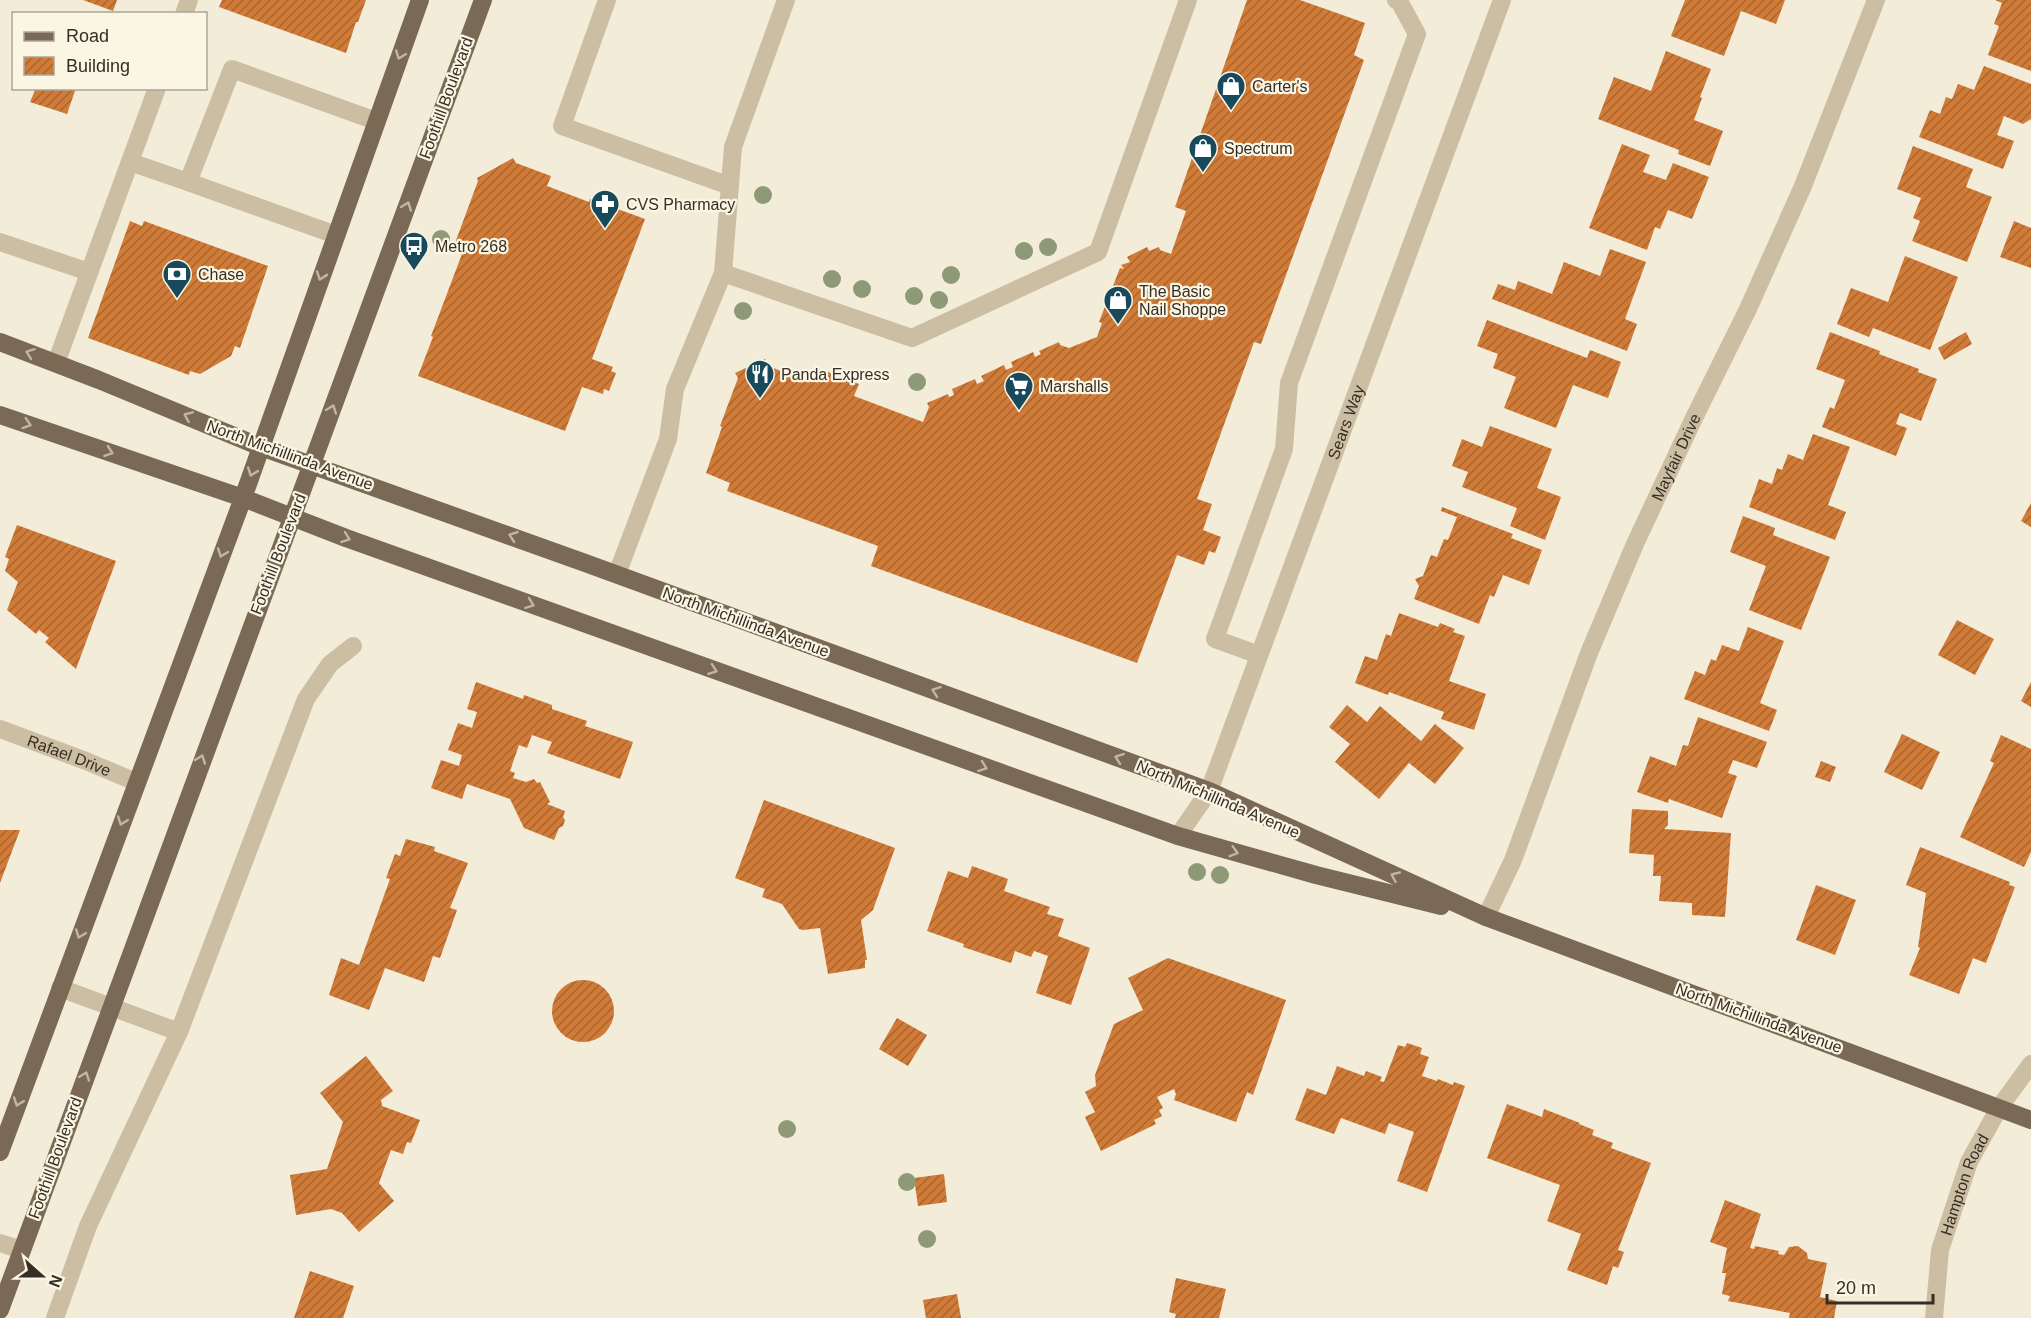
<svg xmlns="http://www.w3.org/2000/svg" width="2031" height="1318" font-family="Arial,sans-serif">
<defs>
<pattern id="building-hatch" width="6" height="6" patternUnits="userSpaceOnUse" patternTransform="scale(1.5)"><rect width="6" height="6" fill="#d17b38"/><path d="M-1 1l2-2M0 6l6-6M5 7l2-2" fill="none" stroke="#aa652f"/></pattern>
</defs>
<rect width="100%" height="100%" fill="#f3ecd8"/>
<path fill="url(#building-hatch)" d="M 83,0 L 117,0 L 113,11 Z
M 222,0 L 366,0 L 358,22 L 356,22 L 346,53 L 219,7 Z
M 1247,0 L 1300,0 L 1365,23 L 1354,55 L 1364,60 L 1261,344 L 1254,342 L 1197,499 L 1212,504 L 1203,530 L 1221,537 L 1215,553 L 1209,551 L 1204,565 L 1177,555 L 1137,663 L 871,566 L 878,546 L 727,491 L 730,483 L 706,473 L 722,427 L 720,426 L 738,378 L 735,373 L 765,359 L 768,366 L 810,382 L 815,367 L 859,384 L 854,396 L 923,422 L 929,407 L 927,403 L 948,394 L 949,397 L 954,395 L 952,389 L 975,379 L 977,384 L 984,381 L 981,376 L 1004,365 L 1006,370 L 1013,367 L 1011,362 L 1033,352 L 1035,357 L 1041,354 L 1039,351 L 1059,342 L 1060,345 L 1069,348 L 1097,337 L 1102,323 L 1099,322 L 1120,268 L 1124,269 L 1121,265 L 1130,262 L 1127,257 L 1147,247 L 1149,251 L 1159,247 L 1160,250 L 1171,254 L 1186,211 L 1175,207 Z
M 1685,0 L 1785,0 L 1776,24 L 1741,11 L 1724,56 L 1671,36 Z
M 1995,0 L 2031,0 L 2031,71 L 1988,55 L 1999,26 L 1994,24 L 2002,3 Z
M 1666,51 L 1711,69 L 1700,97 L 1702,98 L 1694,120 L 1723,131 L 1710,166 L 1678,154 L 1679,150 L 1598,119 L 1614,77 L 1651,91 Z
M 1984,66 L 2031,84 L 2031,119 L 2023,124 L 2004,116 L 1997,135 L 2014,141 L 2003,169 L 1919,137 L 1930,110 L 1940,114 L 1946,97 L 1952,99 L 1958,84 L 1974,90 Z
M 36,88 L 76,88 L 67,114 L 30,102 Z
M 1622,144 L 1650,155 L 1643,172 L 1666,180 L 1673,163 L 1709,177 L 1692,219 L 1668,210 L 1660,229 L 1655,227 L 1647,250 L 1589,228 Z
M 1913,146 L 1973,169 L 1966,187 L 1992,197 L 1967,262 L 1912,241 L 1920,221 L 1913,218 L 1921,198 L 1897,189 Z
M 513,158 L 516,163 L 551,176 L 547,186 L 589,202 L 590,199 L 645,219 L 592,359 L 613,367 L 611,371 L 616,373 L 609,391 L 604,389 L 603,394 L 582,387 L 565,431 L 418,376 L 433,337 L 431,336 L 465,246 L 455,243 L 478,181 L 477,178 Z
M 130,221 L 142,226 L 144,221 L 268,266 L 240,348 L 235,346 L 231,356 L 200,374 L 190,371 L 189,375 L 88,338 Z
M 2014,221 L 2031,228 L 2031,268 L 2000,257 Z
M 1610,249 L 1646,262 L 1625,319 L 1637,324 L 1627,351 L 1492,299 L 1498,284 L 1515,290 L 1518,281 L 1552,294 L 1564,262 L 1600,276 Z
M 1905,256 L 1958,277 L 1930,350 L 1873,328 L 1869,337 L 1837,324 L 1851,288 L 1888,302 Z
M 1487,320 L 1587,358 L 1590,350 L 1621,362 L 1608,398 L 1573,385 L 1556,428 L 1504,408 L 1516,377 L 1493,368 L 1498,354 L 1477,346 Z
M 1830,332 L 1880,351 L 1879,354 L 1919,369 L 1918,372 L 1937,379 L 1921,421 L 1900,413 L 1896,424 L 1907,428 L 1896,456 L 1822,427 L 1830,407 L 1834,409 L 1845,380 L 1816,369 Z
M 1966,332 L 1972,344 L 1944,360 L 1938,348 Z
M 1490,426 L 1552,449 L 1537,488 L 1561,497 L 1545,540 L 1510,526 L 1517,508 L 1462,487 L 1468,472 L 1452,466 L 1462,439 L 1482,447 Z
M 1813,434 L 1850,447 L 1828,505 L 1846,512 L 1835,540 L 1749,507 L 1759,479 L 1772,484 L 1777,468 L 1782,470 L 1788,454 L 1803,460 Z
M 2031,503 L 2031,527 L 2021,521 Z
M 1442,507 L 1513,534 L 1511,538 L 1542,550 L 1529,585 L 1503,575 L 1494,597 L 1490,595 L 1479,624 L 1414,599 L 1419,586 L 1415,579 L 1423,576 L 1431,555 L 1437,557 L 1444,539 L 1448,540 L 1457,517 L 1441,511 Z
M 1743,516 L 1775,528 L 1773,535 L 1830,557 L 1801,630 L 1749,610 L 1766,566 L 1730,552 Z
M 17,525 L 116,561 L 76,669 L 45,642 L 49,638 L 39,630 L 36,634 L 7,610 L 18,582 L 5,571 L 9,559 L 5,557 Z
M 1399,613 L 1438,627 L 1440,623 L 1455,629 L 1453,632 L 1465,636 L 1449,681 L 1486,694 L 1474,730 L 1441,719 L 1444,712 L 1389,692 L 1388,695 L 1355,683 L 1365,656 L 1377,660 L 1386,634 L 1391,636 Z
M 1957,620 L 1994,639 L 1975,675 L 1938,655 Z
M 1748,627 L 1784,641 L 1760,703 L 1777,710 L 1769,731 L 1684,699 L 1695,671 L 1705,675 L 1711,659 L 1716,661 L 1722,645 L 1739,651 Z
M 476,682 L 523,699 L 524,695 L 552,705 L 552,709 L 587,721 L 585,726 L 633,742 L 620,779 L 547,753 L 552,742 L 532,735 L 527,748 L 519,745 L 510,771 L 515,773 L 513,778 L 526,782 L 534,779 L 537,783 L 540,782 L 550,802 L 547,804 L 565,811 L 563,817 L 565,820 L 563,826 L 559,828 L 554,840 L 524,828 L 510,799 L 467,784 L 462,799 L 431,788 L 441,760 L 459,766 L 462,755 L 448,750 L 458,723 L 472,728 L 477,712 L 467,709 Z
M 2031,682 L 2031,707 L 2021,701 Z
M 1347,705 L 1367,722 L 1380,706 L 1421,741 L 1435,724 L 1464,748 L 1435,784 L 1409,763 L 1379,799 L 1335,762 L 1350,744 L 1329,727 Z
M 1698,717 L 1767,742 L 1757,768 L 1733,760 L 1728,773 L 1737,776 L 1722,818 L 1669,799 L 1668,803 L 1637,792 L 1650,756 L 1676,766 L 1683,745 L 1688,746 Z
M 1902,734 L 1940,752 L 1922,790 L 1884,772 Z
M 2001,735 L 2031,749 L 2031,852 L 2024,867 L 1960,837 L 1994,763 L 1990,761 Z
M 1821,761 L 1836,767 L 1830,782 L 1815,777 Z
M 764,800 L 895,848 L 873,910 L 861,920 L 867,960 L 865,960 L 865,968 L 828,974 L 820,928 L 803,930 L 799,929 L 782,904 L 762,897 L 765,889 L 735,878 Z
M 1632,809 L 1668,811 L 1668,825 L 1664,829 L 1731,833 L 1725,917 L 1692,915 L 1692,903 L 1659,901 L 1661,876 L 1653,876 L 1654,855 L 1629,853 Z
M 0,830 L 20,830 L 0,883 Z
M 406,839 L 435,847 L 434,851 L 468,863 L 450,908 L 457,910 L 440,958 L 433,956 L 424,982 L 385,968 L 369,1010 L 329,995 L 341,958 L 359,965 L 390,879 L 386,878 L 395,854 L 400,856 Z
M 1920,847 L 2010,882 L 2009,885 L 2015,887 L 1986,963 L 1973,958 L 1959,994 L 1909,975 L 1920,948 L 1918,947 L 1926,893 L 1906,885 Z
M 972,866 L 1008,879 L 1004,891 L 1050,907 L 1047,914 L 1064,919 L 1058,936 L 1090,948 L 1071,1005 L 1036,993 L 1048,956 L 1034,951 L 1031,957 L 1015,951 L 1011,963 L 963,947 L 964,944 L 927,931 L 948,871 L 968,878 Z
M 1816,885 L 1856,900 L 1835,955 L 1796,940 Z
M 1168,958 L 1286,1000 L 1253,1095 L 1247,1092 L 1236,1122 L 1174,1100 L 1176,1094 L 1174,1089 L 1157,1097 L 1163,1108 L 1159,1110 L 1162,1116 L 1154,1120 L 1156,1124 L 1101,1151 L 1085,1117 L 1095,1112 L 1085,1092 L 1096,1086 L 1095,1075 L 1114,1024 L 1143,1010 L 1128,978 Z
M552 1011a31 31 0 1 1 62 0a31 31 0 1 1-62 0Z
M 897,1018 L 927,1035 L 908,1066 L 879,1049 Z
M 1407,1043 L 1422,1048 L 1420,1054 L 1429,1057 L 1422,1076 L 1437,1081 L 1438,1079 L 1453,1085 L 1454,1082 L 1465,1086 L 1427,1192 L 1397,1181 L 1414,1132 L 1389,1123 L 1385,1134 L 1341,1118 L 1334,1134 L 1295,1120 L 1307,1088 L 1326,1095 L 1337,1066 L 1364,1076 L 1366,1071 L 1382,1077 L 1380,1081 L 1384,1082 L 1398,1045 L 1405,1047 Z
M 366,1056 L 393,1091 L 381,1100 L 382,1106 L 420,1120 L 411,1143 L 407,1142 L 403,1154 L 391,1150 L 379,1183 L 394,1201 L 359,1232 L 342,1213 L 331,1209 L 296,1215 L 290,1175 L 327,1169 L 343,1122 L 320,1093 Z
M 1507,1104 L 1542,1117 L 1544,1109 L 1580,1123 L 1579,1124 L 1594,1130 L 1592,1135 L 1613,1143 L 1611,1148 L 1651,1163 L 1618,1250 L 1624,1252 L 1618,1268 L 1613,1266 L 1607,1285 L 1567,1270 L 1581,1234 L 1547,1221 L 1560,1185 L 1487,1158 Z
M 944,1174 L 947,1202 L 918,1206 L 914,1178 Z
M 1725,1200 L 1761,1214 L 1750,1248 L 1754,1249 L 1755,1246 L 1779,1251 L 1778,1254 L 1784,1255 L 1789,1247 L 1798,1246 L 1807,1253 L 1808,1259 L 1827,1263 L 1820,1297 L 1837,1301 L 1834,1318 L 1789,1318 L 1790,1313 L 1728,1301 L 1730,1296 L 1722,1294 L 1726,1273 L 1722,1273 L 1727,1248 L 1710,1242 Z
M 310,1271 L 354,1286 L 343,1318 L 294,1318 Z
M 1176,1278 L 1226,1289 L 1219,1318 L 1175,1318 L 1176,1314 L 1169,1312 Z
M 957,1294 L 961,1318 L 926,1318 L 923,1300 Z"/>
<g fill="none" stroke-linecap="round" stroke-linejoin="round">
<g stroke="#ccbea3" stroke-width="18">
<path d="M 607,0 L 562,126 L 730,186"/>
<path d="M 184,14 L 189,0"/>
<path d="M 130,162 L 188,182"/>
<path d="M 336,235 L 188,182 L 232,69 L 376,121"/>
<path d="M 0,242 L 89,272"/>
<path d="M 723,273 L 912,338 L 1098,252 L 1188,0"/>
<path d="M 56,363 L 157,88"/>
<path d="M 617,574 L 668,439 L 675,389 L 723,273 L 733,147 L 786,0"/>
<path d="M 1259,655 L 1215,639 L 1284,449 L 1289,383 L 1417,34 L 1399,1 L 1396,0"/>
<path id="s1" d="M 0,729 L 86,761 L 136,782"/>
<path id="s2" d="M 1178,836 L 1209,791 L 1502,0"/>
<path id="s3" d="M 1486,917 L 1513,860 L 1589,653 L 1635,544 L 1693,420 L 1748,309 L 1803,186 L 1876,0"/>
<path d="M 60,988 L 179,1032"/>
<path d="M 0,1243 L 22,1250"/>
<path d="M 55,1318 L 88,1226 L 179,1032 L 306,699 L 330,664 L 353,646"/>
<path id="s4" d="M 1934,1318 L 1940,1250 L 1969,1162 L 1999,1108 L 2031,1064"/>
</g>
<path stroke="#7a6955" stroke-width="18" d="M 0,342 L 99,380 L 261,447 L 588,564 L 1209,791 L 1486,917 L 2031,1120
M 0,415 L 243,498 L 346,538 L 1178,836 L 1316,875 L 1441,906
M 0,1152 L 243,498 L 420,0
M 0,1310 C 159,873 322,437 483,0"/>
</g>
<g fill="#8e9a77">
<circle cx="763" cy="195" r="9"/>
<circle cx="441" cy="239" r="9"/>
<circle cx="1048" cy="247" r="9"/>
<circle cx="1024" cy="251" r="9"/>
<circle cx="951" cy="275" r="9"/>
<circle cx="832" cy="279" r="9"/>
<circle cx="862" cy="289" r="9"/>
<circle cx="914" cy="296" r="9"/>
<circle cx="939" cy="300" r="9"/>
<circle cx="743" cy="311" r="9"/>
<circle cx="917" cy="382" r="9"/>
<circle cx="1197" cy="872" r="9"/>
<circle cx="1220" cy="875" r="9"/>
<circle cx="787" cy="1129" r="9"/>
<circle cx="907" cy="1182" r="9"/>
<circle cx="927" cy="1239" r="9"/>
</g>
<defs><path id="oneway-chevron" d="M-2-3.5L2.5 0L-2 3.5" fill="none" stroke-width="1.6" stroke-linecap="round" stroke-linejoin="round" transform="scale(1.5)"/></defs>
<g stroke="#c1b6a4">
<use href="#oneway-chevron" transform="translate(400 55) rotate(110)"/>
<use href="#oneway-chevron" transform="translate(407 206) rotate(-70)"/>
<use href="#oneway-chevron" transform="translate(321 276) rotate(109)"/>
<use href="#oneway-chevron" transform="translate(30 353) rotate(-159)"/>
<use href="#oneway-chevron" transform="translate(332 409) rotate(-70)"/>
<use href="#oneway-chevron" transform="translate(188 416) rotate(-157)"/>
<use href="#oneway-chevron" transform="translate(27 424) rotate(18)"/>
<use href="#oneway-chevron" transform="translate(109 452) rotate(19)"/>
<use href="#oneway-chevron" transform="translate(252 472) rotate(110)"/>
<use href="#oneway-chevron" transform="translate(513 536) rotate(-160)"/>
<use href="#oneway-chevron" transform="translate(346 538) rotate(20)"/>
<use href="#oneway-chevron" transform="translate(222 553) rotate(110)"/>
<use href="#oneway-chevron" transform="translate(530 604) rotate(20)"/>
<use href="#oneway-chevron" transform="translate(713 670) rotate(20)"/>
<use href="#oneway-chevron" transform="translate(936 691) rotate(-160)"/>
<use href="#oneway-chevron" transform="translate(1119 758) rotate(-160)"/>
<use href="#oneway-chevron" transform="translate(201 759) rotate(-70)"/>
<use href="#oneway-chevron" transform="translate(983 767) rotate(20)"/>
<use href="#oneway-chevron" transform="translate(122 821) rotate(110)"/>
<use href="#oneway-chevron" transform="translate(1234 852) rotate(16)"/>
<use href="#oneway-chevron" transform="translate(1395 876) rotate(-156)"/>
<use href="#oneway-chevron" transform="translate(80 934) rotate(110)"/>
<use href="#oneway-chevron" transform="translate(85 1076) rotate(-70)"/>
<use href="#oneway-chevron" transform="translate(18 1102) rotate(110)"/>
</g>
<defs>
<g id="shop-pin" transform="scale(1.5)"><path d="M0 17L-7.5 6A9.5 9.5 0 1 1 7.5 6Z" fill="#184a5b" stroke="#fbf5e4"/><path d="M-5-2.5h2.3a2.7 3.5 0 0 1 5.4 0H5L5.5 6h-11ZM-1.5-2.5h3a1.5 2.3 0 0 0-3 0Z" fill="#fff"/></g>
<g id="pharmacy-pin" transform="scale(1.5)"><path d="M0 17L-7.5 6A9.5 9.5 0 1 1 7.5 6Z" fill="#184a5b" stroke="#fbf5e4"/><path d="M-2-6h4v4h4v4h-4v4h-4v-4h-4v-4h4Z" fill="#fff"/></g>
<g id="bus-pin" transform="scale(1.5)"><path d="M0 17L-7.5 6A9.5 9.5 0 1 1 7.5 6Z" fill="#184a5b" stroke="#fbf5e4"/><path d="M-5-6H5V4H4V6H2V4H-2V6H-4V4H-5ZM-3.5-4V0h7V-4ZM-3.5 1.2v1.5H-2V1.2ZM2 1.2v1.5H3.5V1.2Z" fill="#fff"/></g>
<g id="bank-pin" transform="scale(1.5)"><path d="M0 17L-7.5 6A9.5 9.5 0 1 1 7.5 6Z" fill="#184a5b" stroke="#fbf5e4"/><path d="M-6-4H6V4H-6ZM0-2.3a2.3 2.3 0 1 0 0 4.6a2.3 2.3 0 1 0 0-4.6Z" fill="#fff"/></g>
<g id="restaurant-pin" transform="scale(1.5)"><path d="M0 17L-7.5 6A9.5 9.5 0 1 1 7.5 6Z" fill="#184a5b" stroke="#fbf5e4"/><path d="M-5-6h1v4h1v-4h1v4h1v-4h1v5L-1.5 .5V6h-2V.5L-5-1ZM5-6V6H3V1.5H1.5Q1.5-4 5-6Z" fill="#fff"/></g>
<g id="supermarket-pin" transform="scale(1.5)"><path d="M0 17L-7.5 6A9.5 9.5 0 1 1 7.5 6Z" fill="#184a5b" stroke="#fbf5e4"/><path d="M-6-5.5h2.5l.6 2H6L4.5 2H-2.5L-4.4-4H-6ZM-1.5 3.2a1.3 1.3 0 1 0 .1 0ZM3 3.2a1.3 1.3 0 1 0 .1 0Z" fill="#fff"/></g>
</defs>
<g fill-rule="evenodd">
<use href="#shop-pin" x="1231" y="86"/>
<use href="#shop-pin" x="1203" y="148"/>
<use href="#pharmacy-pin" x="605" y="204"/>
<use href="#bus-pin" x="414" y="246"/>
<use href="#bank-pin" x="177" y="274"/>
<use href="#shop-pin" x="1118" y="300"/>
<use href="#restaurant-pin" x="760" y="374"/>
<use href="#supermarket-pin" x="1019" y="386"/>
</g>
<g text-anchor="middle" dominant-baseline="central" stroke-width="4.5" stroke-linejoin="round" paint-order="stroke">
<g font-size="16" fill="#362e26" stroke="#fbf5e4" text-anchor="start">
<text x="1252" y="86">Carter's</text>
<text x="1224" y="148">Spectrum</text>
<text x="626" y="204">CVS Pharmacy</text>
<text x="435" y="246">Metro 268</text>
<text x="198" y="274">Chase</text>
<text x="1139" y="291">The Basic<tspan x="1139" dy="18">Nail Shoppe</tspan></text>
<text x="781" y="374">Panda Express</text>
<text x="1040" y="386">Marshalls</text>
</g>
<g font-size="16" fill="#362e26" stroke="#fbf5e4">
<text transform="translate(446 98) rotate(-70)">Foothill Boulevard</text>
<text stroke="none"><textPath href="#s2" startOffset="448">Sears Way</textPath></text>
<text transform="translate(290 455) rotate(20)">North Michillinda Avenue</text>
<text stroke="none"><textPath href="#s3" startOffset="498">Mayfair Drive</textPath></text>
<text transform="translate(278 554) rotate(-69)">Foothill Boulevard</text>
<text transform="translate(746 622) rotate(20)">North Michillinda Avenue</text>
<text stroke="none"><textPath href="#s1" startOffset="74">Rafael Drive</textPath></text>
<text transform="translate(1218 799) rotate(23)">North Michillinda Avenue</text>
<text transform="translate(1759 1018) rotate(20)">North Michillinda Avenue</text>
<text transform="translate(55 1158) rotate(-70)">Foothill Boulevard</text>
<text stroke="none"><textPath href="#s4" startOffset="138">Hampton Road</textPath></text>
</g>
</g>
<rect x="12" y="12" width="195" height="78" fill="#fbf5e4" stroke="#aca598" stroke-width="1.5"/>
<rect x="24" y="32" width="30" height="9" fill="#7a6955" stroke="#aca598" stroke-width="1.5"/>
<text x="66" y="42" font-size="18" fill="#362e26">Road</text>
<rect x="24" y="57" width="30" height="18" fill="url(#building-hatch)" stroke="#aca598" stroke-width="1.5"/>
<text x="66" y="72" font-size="18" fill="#362e26">Building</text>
<g transform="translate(42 1276) rotate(111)" stroke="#fbf5e4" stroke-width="4.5" paint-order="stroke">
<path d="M0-4.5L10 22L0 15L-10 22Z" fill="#362e26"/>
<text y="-9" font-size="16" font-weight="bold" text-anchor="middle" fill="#362e26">N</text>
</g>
<path d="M1827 1294v9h106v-9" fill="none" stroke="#362e26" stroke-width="3"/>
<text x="1836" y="1294" font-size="18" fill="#362e26" stroke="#fbf5e4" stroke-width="4.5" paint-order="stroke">20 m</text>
</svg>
